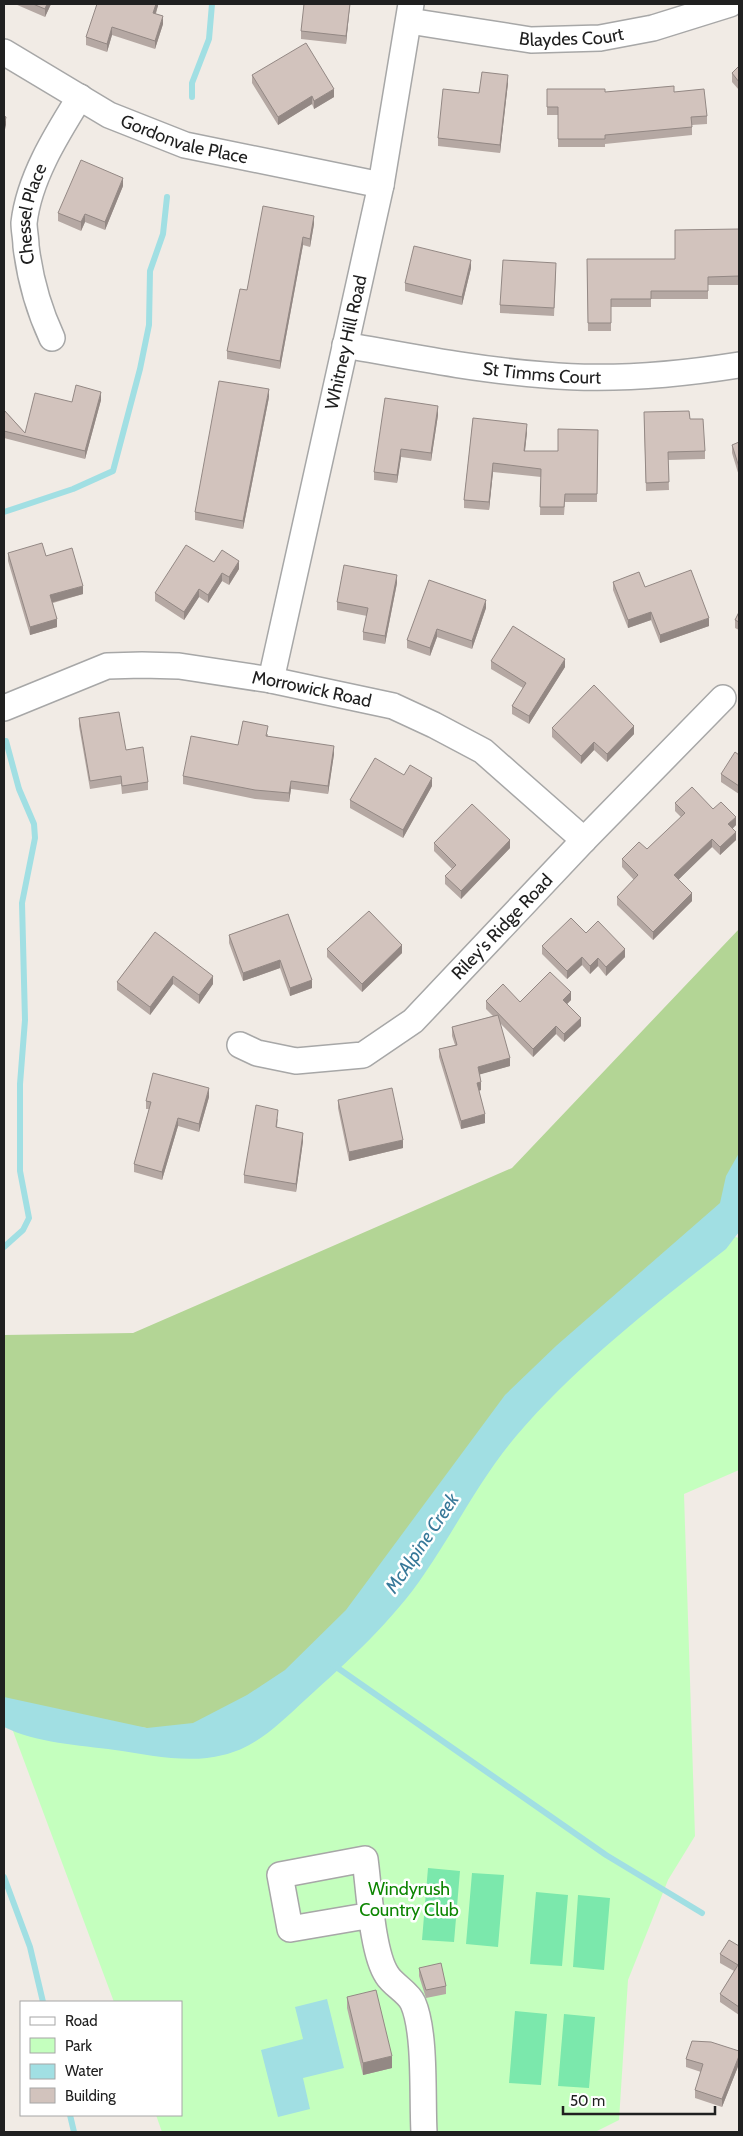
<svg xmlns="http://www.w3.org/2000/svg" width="743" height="2136" font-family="Cabin,sans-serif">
<rect width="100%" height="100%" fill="#f1ebe5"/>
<path fill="#b3d595" d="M 739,929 L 739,1204 L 438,1536 L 214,1738 L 4,1707 L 4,1335 L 133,1333 L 512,1168 Z"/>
<path fill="#c4ffbe" d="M 720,1233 L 739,1238 L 739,1470 L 684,1494 L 695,1836 L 668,1880 L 628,1980 L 619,2120 L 595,2132 L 162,2132 L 156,2115 L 181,2115 L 181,2002 L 114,2002 L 4,1707 L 140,1740 L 287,1701 L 504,1433 Z"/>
<path fill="#7be8ac" d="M 428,1868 L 460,1871 L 454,1942 L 422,1940 Z
M 472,1873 L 504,1875 L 498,1947 L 466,1944 Z
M 536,1892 L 568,1895 L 562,1966 L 530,1964 Z
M 578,1895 L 610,1898 L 604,1970 L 573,1967 Z
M 515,2011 L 547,2014 L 541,2085 L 509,2083 Z
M 564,2014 L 595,2017 L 589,2088 L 558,2086 Z"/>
<path fill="#a1dfe3" d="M 739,1153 L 739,1232 L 726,1249 C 653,1306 578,1364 517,1435 C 481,1477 456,1528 425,1573 C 393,1621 348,1661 305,1700 C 281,1722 256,1748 223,1755 C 189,1764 149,1755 115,1750 C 79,1745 37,1743 4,1727 L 4,1697 L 147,1728 L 193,1723 L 247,1695 L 285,1670 L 346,1610 L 505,1395 L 556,1346 L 720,1203 L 726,1176 Z
M 327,1999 L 344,2068 L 303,2078 L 310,2109 L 278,2117 L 261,2050 L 303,2039 L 295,2007 Z"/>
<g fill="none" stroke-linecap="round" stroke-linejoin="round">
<path stroke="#a1dfe3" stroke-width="6" d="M 192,97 L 192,83 L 209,39 L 212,4
M 4,512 L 73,489 L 113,471 L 140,369 L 149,325 L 150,271 L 163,234 L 167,197
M 4,1247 L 23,1230 L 29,1218 L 20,1171 L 20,1084 L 25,1020 L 22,903 L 35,838 L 34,824 L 19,789 L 6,741
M 332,1664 L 606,1855 L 702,1913
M 4,1877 L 30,1947 L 43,2002
M 70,2115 L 74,2132"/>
<g stroke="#a7a7a7" stroke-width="28">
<g id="minor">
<path id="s1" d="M 409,21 L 531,40 L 600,38 L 653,28 L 730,4"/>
<path id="s2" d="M 4,52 L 109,115 L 185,145 L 381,185"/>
<path id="s3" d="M 52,338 C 38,308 30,279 26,246 C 26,239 24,230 24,223 C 29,178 57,134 80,97"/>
<path id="s4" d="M 345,345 C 412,357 478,370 545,375 C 609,381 676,375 739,365"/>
<path id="s5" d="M 271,680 L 381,185 L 411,4"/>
<path id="s6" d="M 4,708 L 107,666 L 142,665 L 179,666 L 271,680 L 393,706 L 434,725 L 483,751 L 584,840"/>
<path id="s7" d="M 240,1045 L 257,1053 L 296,1061 L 363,1055 L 413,1021 L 584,840 L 723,698"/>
<path d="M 372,1915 L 290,1929 L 280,1875 L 365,1859 C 369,1888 372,1953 387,1975 C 393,1985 408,1992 413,2003 C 426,2033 422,2098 424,2132"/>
</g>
</g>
<use href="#minor" stroke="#fff" stroke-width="25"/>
</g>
<path fill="#b5a8a3" d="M 15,4 L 51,4 L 45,17 Z
M 158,4 L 156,14 L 163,24 L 155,49 L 112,35 L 107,52 L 86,45 L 86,37 Z
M 350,4 L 346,44 L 301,39 L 301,31 Z
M 739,66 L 739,90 L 732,82 L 732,73 Z
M 252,75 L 334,97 L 314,109 L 312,104 L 278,125 L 252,83 Z
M 508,83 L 500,153 L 438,146 L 438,138 L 479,93 Z
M 547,89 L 605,92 L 674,92 L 707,116 L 707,124 L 692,125 L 692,135 L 605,144 L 605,147 L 558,147 L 558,115 L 547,115 Z
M 123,186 L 105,230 L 85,222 L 81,231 L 58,221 L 58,213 Z
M 314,224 L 310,247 L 303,245 L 280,369 L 227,359 L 227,351 L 247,290 Z
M 739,229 L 739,285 L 708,285 L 708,299 L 651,299 L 651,307 L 611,307 L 611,331 L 588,331 L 587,259 L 675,259 Z
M 471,268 L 462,305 L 405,291 L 405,283 Z
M 556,271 L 554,316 L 500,313 L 500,305 Z
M 269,397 L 243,529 L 195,520 L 195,512 Z
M 101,400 L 85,459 L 4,438 L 4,410 L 25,433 L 72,402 Z
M 438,415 L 431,461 L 401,457 L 397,483 L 374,480 L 374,472 Z
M 473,418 L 527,432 L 525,451 L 558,451 L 598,430 L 597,502 L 565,502 L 564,515 L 540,515 L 541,477 L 493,472 L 489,510 L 464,508 L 464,500 Z
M 644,420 L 705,451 L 705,459 L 668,460 L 669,490 L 646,491 Z
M 739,442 L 739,476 L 732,453 L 732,445 Z
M 8,553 L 83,594 L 53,603 L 57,627 L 30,635 L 8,561 Z
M 214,562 L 239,569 L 229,585 L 222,581 L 208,603 L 199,597 L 184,620 L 155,601 L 155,593 Z
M 613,582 L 645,587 L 709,626 L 660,643 L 651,620 L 628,628 L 613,590 Z
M 397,583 L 385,644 L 363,640 L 363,632 L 367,616 L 337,610 L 337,602 Z
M 486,608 L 472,649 L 437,637 L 430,656 L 407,648 L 407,640 Z
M 739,612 L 739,630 L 735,628 L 735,620 Z
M 491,661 L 565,667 L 529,724 L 512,714 L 512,706 L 523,688 L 491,669 Z
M 79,718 L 126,750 L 148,782 L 148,790 L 122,794 L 121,784 L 90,789 L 79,726 Z
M 552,728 L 634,734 L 607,762 L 594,750 L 581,764 L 552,737 Z
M 268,734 L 268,736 L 334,754 L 328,794 L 291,789 L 289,802 L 255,799 L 183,784 L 183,776 L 238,745 Z
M 739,755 L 739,794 L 721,782 L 721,774 Z
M 404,775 L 432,786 L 403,838 L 350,808 L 350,800 Z
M 675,803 L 713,809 L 736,825 L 732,829 L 736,840 L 720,855 L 712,847 L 678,880 L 692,901 L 653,940 L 617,905 L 617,897 L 634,880 L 622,867 L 622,859 L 647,849 L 681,817 L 675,811 Z
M 434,843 L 510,848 L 461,899 L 445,884 L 445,876 L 452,869 L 434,851 Z
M 288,914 L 312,988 L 290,996 L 280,968 L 243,981 L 229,943 L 229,935 Z
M 155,932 L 213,984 L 199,1004 L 173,984 L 150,1015 L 117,990 L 117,982 Z
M 586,933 L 625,957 L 606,976 L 598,966 L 590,974 L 582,965 L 567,979 L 542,954 L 542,946 Z
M 327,949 L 402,953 L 362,992 L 327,957 Z
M 571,1000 L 567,1004 L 581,1026 L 564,1042 L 556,1034 L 533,1057 L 500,1023 L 510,1066 L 480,1074 L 481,1090 L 479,1091 L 485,1123 L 461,1129 L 439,1057 L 439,1049 L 455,1045 L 452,1036 L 452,1027 L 493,1016 L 486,1009 L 486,1001 L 520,1002 Z
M 209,1097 L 199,1132 L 178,1126 L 162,1180 L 134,1172 L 134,1164 L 149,1109 L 146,1109 L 146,1101 Z
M 338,1100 L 403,1148 L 349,1161 L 338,1108 Z
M 278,1118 L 277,1127 L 303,1141 L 296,1192 L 244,1183 L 244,1175 Z
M 739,1946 L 739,2015 L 720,2002 L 720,1994 L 734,1971 L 720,1963 L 720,1954 Z
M 419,1968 L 446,1986 L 446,1994 L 426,1998 L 419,1976 Z
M 347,1997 L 392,2068 L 363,2075 L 347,2008 Z
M 739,2051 L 739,2064 L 722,2107 L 695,2098 L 695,2090 L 701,2072 L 686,2067 L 686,2059 Z"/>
<path fill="#938884" d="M 47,4 L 51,4 L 45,17 L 45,9 Z
M 156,4 L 158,4 L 158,6 L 153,21 L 153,13 Z
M 350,4 L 346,44 L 346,36 Z
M 163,16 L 163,24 L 155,49 L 155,41 Z
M 112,27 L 112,35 L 107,52 L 107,44 Z
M 508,75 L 508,83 L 500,153 L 500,145 Z
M 334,89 L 334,97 L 314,109 L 314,101 Z
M 312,96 L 312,104 L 278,125 L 278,117 Z
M 6,117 L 6,125 L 4,134 L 4,126 Z
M 123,178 L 123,186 L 105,230 L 105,222 Z
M 85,214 L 85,222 L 81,231 L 81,222 Z
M 314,216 L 314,224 L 310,247 L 310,239 Z
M 303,237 L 303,245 L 280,369 L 280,361 Z
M 471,260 L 471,268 L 462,305 L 462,297 Z
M 269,389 L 269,397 L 243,529 L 243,521 Z
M 101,392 L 101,400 L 85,459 L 85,451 Z
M 438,406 L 438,415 L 431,461 L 431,453 Z
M 527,424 L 527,432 L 524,459 L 524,451 Z
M 401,449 L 401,457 L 397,483 L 397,475 Z
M 493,463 L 493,472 L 489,510 L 489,502 Z
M 239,561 L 239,569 L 229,585 L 229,577 Z
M 222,573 L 222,581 L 208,603 L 208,595 Z
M 397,575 L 397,583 L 385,644 L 385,636 Z
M 83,586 L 83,594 L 50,603 L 50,595 Z
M 199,589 L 199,597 L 184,620 L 184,612 Z
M 486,600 L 486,608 L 472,649 L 472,641 Z
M 651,612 L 651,620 L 628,628 L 628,620 Z
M 709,618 L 709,626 L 660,643 L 660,635 Z
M 57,619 L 57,627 L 30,635 L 30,627 Z
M 437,629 L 437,637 L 430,656 L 430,648 Z
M 565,659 L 565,667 L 529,724 L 529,716 Z
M 634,726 L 634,734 L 607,762 L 607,754 Z
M 594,742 L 594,750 L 581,764 L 581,756 Z
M 334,746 L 334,754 L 328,794 L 328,786 Z
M 432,778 L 432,786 L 403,838 L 403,830 Z
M 291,781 L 291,789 L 289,802 L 289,793 Z
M 736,817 L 736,825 L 728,833 L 728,824 Z
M 736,832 L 736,840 L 720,855 L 720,847 Z
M 712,839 L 712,847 L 674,884 L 674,875 Z
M 510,840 L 510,848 L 461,899 L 461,891 Z
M 692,893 L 692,901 L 653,940 L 653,932 Z
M 402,945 L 402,953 L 362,992 L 362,984 Z
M 625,949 L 625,957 L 606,976 L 606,967 Z
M 582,957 L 582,965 L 567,979 L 567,971 Z
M 598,958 L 598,966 L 590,974 L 590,966 Z
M 280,960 L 280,968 L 243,981 L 243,973 Z
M 173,976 L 173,984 L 150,1015 L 150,1007 Z
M 213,976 L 213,984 L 199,1004 L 199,995 Z
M 312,980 L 312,988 L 290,996 L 290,988 Z
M 571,992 L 571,1000 L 563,1008 L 563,1000 Z
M 581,1018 L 581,1026 L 564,1042 L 564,1034 Z
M 556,1026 L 556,1034 L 533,1057 L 533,1049 Z
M 510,1058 L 510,1066 L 478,1075 L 478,1067 Z
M 481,1082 L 481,1090 L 477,1091 L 477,1083 Z
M 209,1088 L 209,1097 L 199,1132 L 199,1124 Z
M 485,1114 L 485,1123 L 461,1129 L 461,1121 Z
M 178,1118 L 178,1126 L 162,1180 L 162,1172 Z
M 303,1133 L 303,1141 L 296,1192 L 296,1184 Z
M 403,1140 L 403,1148 L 349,1161 L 349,1152 Z
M 392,2056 L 392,2068 L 363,2075 L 363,2063 Z
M 739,2056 L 739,2064 L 722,2107 L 722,2099 Z"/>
<path fill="#d2c3bd" stroke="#938884" d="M 33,4 L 47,4 L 45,9 Z
M 97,4 L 156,4 L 153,13 L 163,16 L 155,41 L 112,27 L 107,44 L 86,37 Z
M 304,4 L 350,4 L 346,36 L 301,31 Z
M 306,43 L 334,89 L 314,101 L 312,96 L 278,117 L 252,75 Z
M 739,66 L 739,82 L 732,73 Z
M 482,72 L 508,75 L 500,145 L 438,138 L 443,89 L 479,93 Z
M 674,86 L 674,92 L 704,89 L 707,116 L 691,117 L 692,127 L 605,135 L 605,139 L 558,139 L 558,107 L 547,107 L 547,89 L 605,89 L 605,92 Z
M 4,116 L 6,117 L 4,126 Z
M 81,160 L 123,178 L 105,222 L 85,214 L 81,222 L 58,213 Z
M 263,206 L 314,216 L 310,239 L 303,237 L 280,361 L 227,351 L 240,289 L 247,290 Z
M 739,229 L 739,276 L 708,277 L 708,291 L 651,291 L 651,299 L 611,299 L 611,323 L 588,323 L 587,259 L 675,259 L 675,230 Z
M 414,246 L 471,260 L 462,297 L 405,283 Z
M 503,260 L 556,263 L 554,308 L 500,305 Z
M 219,381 L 269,389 L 243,521 L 195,512 Z
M 76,385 L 101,392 L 85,451 L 4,431 L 4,410 L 25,433 L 35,393 L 72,402 Z
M 385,398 L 438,406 L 431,453 L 401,449 L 397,475 L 374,472 Z
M 689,411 L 690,419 L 703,419 L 705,451 L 668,452 L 669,482 L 646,483 L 644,412 Z
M 473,418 L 527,424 L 524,451 L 558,451 L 558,429 L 598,430 L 597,494 L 565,494 L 564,507 L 540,507 L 541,469 L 493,463 L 489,502 L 464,500 Z
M 739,442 L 739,467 L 732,445 Z
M 42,543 L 46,556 L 72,548 L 83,586 L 50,595 L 57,619 L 30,627 L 8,553 Z
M 186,545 L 214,562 L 222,550 L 239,561 L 229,577 L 222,573 L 208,595 L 199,589 L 184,612 L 155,593 Z
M 344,565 L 397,575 L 385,636 L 363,632 L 368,608 L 337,602 Z
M 691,570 L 709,618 L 660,635 L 651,612 L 628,620 L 613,582 L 639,572 L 645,587 Z
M 429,580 L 486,600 L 472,641 L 437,629 L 430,648 L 407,640 Z
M 739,612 L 739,622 L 735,620 Z
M 513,626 L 565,659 L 529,716 L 512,706 L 526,683 L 491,661 Z
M 594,685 L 634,726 L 607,754 L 594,742 L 581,756 L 552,728 Z
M 119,712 L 126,750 L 143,747 L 148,782 L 122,786 L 121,776 L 90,781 L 79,718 Z
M 243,721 L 268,726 L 266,736 L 334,746 L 328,786 L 291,781 L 289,793 L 255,790 L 183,776 L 191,736 L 238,745 Z
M 735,752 L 739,755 L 739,786 L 721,774 Z
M 375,758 L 404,775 L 410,765 L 432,778 L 403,830 L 350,800 Z
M 692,787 L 713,809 L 721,802 L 736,817 L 728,824 L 736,832 L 720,847 L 712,839 L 674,875 L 692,893 L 653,932 L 617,897 L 638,875 L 622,859 L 639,842 L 647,849 L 685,813 L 675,803 Z
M 472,804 L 510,840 L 461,891 L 445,876 L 456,865 L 434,843 Z
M 369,911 L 402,945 L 362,984 L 327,949 Z
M 288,914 L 312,980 L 290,988 L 280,960 L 243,973 L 229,935 Z
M 571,918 L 586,933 L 598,921 L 625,949 L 606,967 L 598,958 L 590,966 L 582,957 L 567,971 L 542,946 Z
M 155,932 L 213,976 L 199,995 L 173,976 L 150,1007 L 117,982 Z
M 550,972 L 571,992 L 563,1000 L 581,1018 L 564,1034 L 556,1026 L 533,1049 L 486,1001 L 503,984 L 520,1002 Z
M 498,1015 L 510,1058 L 478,1067 L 481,1082 L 477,1083 L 485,1114 L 461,1121 L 439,1049 L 457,1045 L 452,1027 Z
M 153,1073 L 209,1088 L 199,1124 L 178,1118 L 162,1172 L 134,1164 L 151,1102 L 146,1101 Z
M 392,1088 L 403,1140 L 349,1152 L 338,1100 Z
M 256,1105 L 278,1110 L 276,1127 L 303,1133 L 296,1184 L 244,1175 Z
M 729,1940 L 739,1946 L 739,2007 L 720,1994 L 738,1965 L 720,1954 Z
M 441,1963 L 446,1986 L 426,1990 L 419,1968 Z
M 376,1990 L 392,2056 L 363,2063 L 347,1997 Z
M 692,2041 L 711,2042 L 739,2051 L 739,2056 L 722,2099 L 695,2090 L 703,2064 L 686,2059 Z"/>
<g text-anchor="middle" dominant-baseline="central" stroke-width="5" stroke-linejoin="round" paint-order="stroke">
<g font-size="18" fill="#202020" stroke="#fff">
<text stroke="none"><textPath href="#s1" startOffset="164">Blaydes Court</textPath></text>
<text stroke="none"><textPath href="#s2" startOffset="202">Gordonvale Place</textPath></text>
<text stroke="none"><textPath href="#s3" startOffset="129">Chessel Place</textPath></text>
<text stroke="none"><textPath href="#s5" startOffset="346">Whitney Hill Road</textPath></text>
<text stroke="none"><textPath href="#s4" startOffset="199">St Timms Court</textPath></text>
<text stroke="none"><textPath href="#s6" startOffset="318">Morrowick Road</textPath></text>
<text stroke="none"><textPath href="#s7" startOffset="316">Riley's Ridge Road</textPath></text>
</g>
<g font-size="18" fill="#0c8501" stroke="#fff">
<text x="409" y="1889">Windyrush<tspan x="409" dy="21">Country Club</tspan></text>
</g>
<g font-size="19" font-style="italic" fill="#377898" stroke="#fff">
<text transform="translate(422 1543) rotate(-56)">McAlpine Creek</text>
</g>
</g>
<rect width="743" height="2136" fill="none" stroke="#202020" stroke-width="10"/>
<rect x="20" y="2001" width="162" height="115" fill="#ffffff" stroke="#a6a6a6"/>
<rect x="30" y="2017" width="25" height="8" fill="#ffffff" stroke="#a6a6a6"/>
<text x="65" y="2026" font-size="15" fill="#202020">Road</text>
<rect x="30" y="2038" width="25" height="15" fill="#c4ffbe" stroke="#a6a6a6"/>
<text x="65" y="2051" font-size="15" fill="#202020">Park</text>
<rect x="30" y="2064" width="25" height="15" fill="#a1dfe3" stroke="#a6a6a6"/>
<text x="65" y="2076" font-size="15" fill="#202020">Water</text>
<rect x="30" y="2088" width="25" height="15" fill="#d2c3bd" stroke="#a6a6a6"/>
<text x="65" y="2101" font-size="15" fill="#202020">Building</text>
<path d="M563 2106v8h152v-8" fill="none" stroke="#202020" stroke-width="2.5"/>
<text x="570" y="2106" font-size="15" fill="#202020" stroke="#ffffff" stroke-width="4" paint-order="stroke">50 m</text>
</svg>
